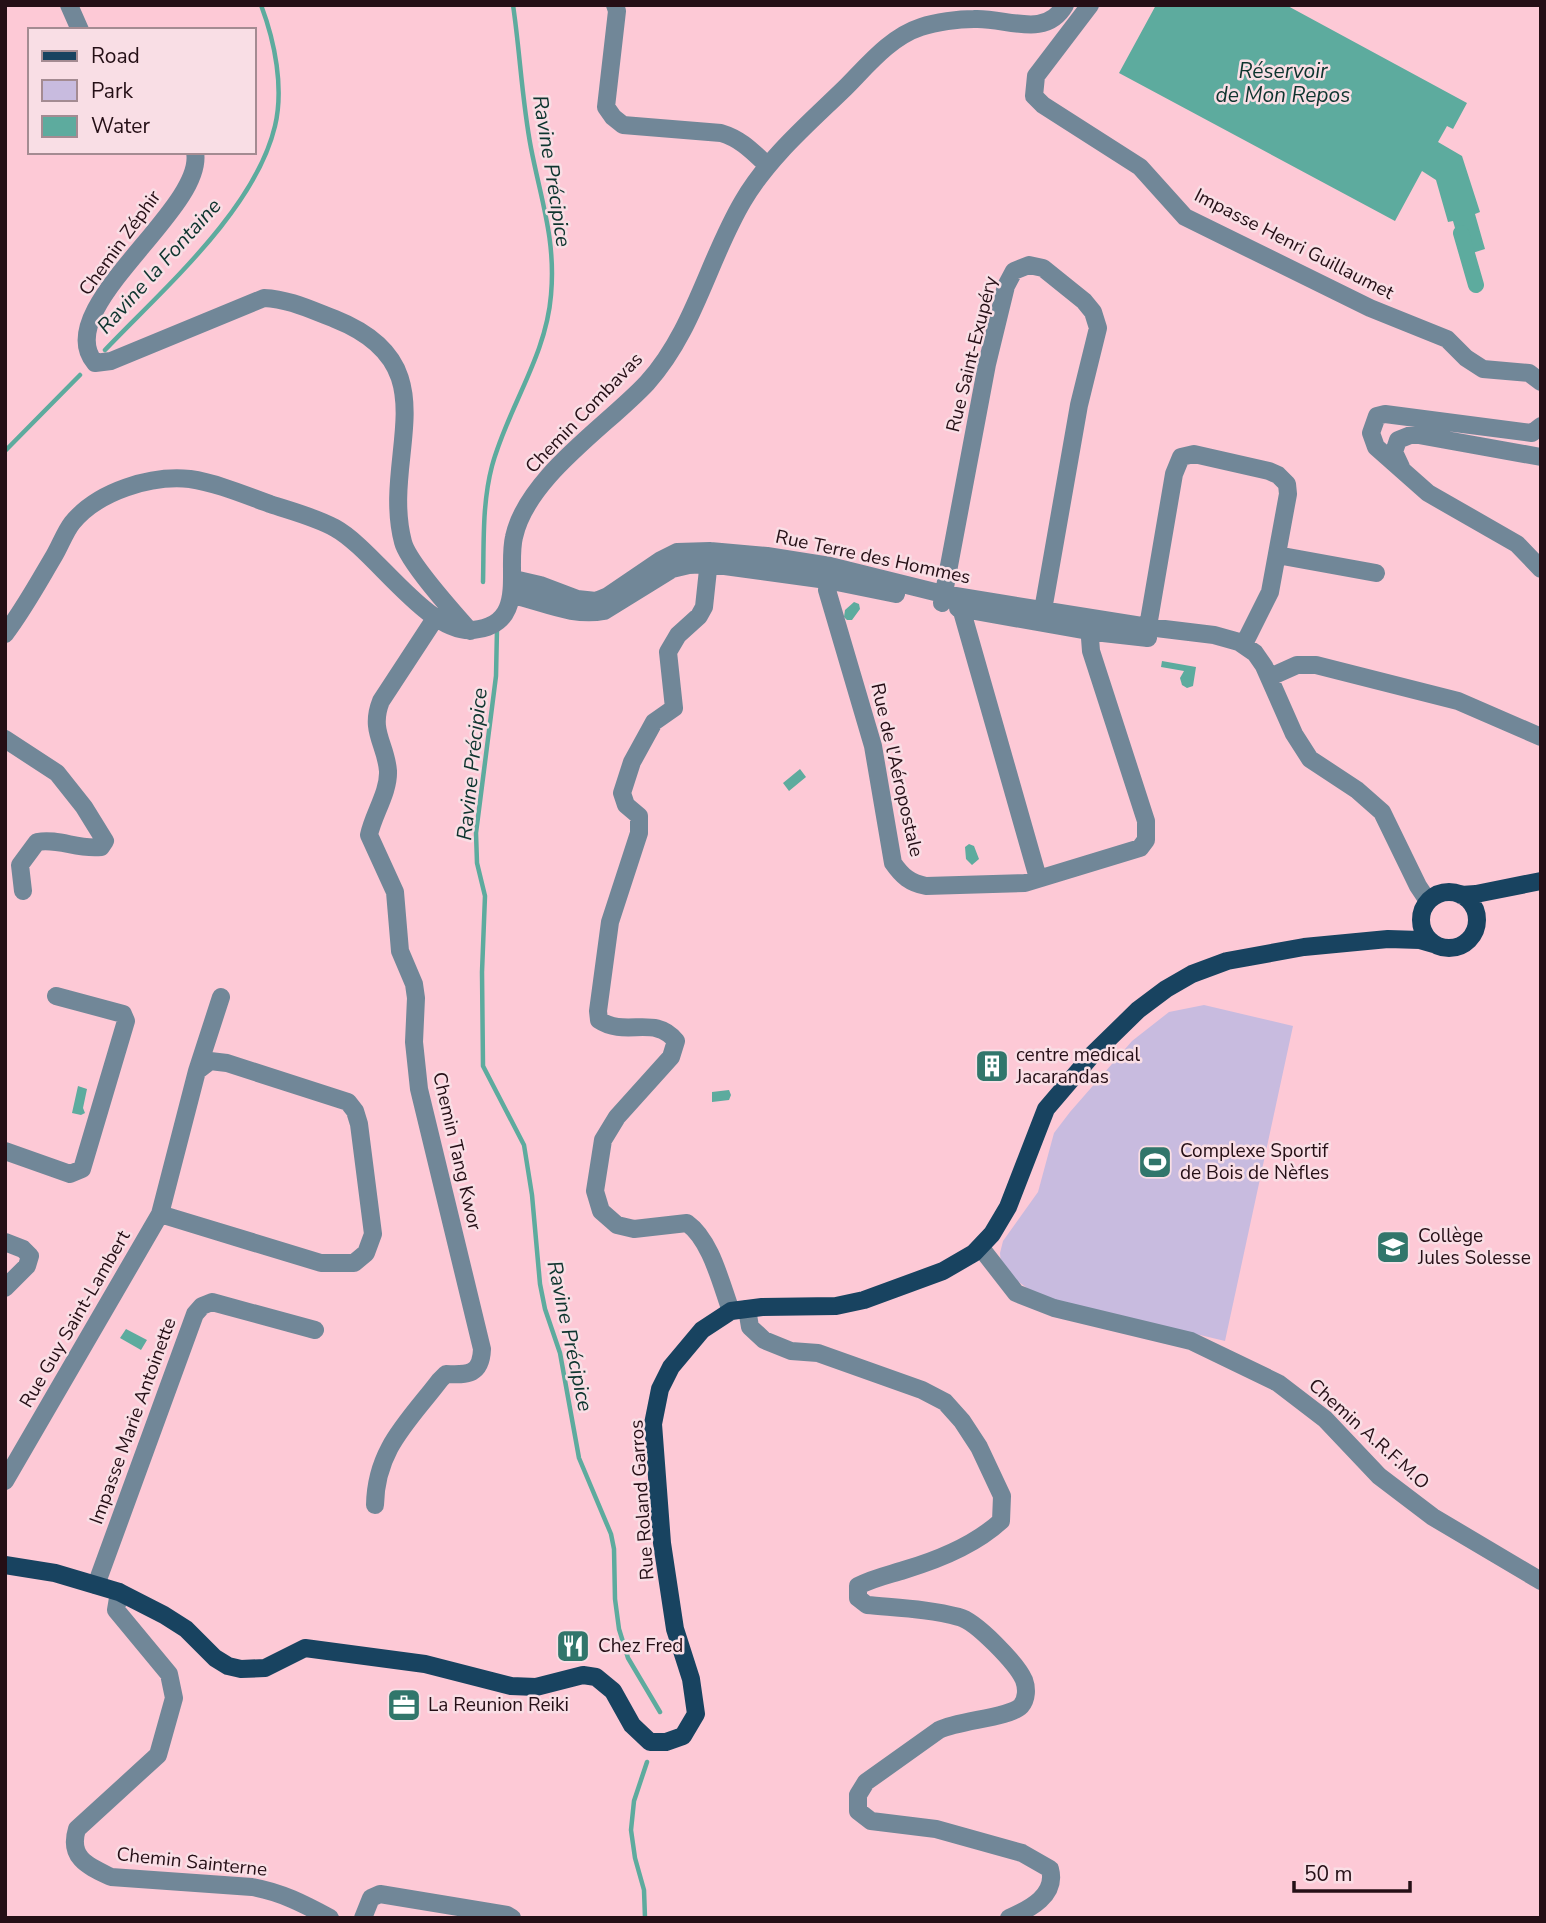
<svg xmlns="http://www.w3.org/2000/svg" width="1546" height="1923" font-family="'Nunito Sans',sans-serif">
<rect width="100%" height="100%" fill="#fdc9d6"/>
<path fill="#c8bbdf" d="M 1204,1005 L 1293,1026 L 1225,1341 L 1038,1296 L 1009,1275 L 1001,1265 L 1000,1253 L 1003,1241 L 1038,1192 L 1054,1133 L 1070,1112 L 1132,1041 L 1169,1012 Z"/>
<path fill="#5dab9e" d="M 1156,5 L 1286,5 L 1467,103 L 1453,129 L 1447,126 L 1438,142 L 1462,156 L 1480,212 L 1475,214 L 1485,249 L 1463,256 L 1453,221 L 1448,222 L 1436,180 L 1422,171 L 1395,221 L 1119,73 Z
M 854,602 L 859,604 L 860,609 L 852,620 L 847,620 L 844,617 L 845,610 Z
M 1162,661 L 1196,667 L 1193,686 L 1187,688 L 1182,685 L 1180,678 L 1184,671 L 1161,667 Z
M 800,769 L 806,777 L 789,791 L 783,783 Z
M 969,844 L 974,846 L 979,859 L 972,865 L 966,859 L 965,847 Z
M 78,1086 L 87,1089 L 83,1108 L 85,1113 L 81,1115 L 72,1113 Z
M 729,1090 L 731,1095 L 729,1100 L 712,1102 L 712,1092 Z
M 126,1329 L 147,1340 L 141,1350 L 120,1338 Z"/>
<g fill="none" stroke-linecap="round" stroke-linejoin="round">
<path stroke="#5dab9e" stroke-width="4.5" d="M 105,350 C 163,289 255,210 275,126 C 284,88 275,42 261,5
M 5,451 L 80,375
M 483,582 C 484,544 482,504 492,466 C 508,407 546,357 551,295 C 556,240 541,200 531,148 C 522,101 520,52 513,5
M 497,629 L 496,676 L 476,833 L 477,863 L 485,896 L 482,972 L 483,1066 L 524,1145 L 532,1195 L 540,1284 L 545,1309 L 560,1353 L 579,1458 L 611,1534 L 614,1549 L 615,1599 L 619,1629 L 628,1658 L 660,1712
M 645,1918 L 644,1890 L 635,1858 L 631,1830 L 634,1801 L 647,1762"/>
<path stroke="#5dab9e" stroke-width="16" d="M 1461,233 L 1476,285"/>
<path stroke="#718798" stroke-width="18" d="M 69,5 L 80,30
M 615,5 L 617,11 L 606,107 L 613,117 L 623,125 L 721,133 C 741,139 752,151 767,165
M 1090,5 L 1036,76 L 1034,96 L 1043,105 L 1140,167 L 1185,217 L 1370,308 L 1447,339 L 1466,358 L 1483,369 L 1529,373 L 1541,382
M 195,152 C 206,209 49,309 95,363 L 111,361 L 264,298 C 289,299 311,310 335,319 C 453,366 380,455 403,542 C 408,562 454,613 470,631
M 1541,426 L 1532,433 L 1385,414 L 1377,416 L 1371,433 L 1376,447 L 1428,493 L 1517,544 L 1541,569
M 1401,467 L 1394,452 L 1398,440 L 1413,434 L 1541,457
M 710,551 L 704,607 L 699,616 L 678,635 L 668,652 L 674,708 L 654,722 L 632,762 L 622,793 L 626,805 L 639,816 L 639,833 L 610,922 L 598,1011 L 599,1020 C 626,1038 655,1014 676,1041 L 671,1057 L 617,1117 L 603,1140 L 595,1191 L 601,1211 L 617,1225 L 634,1229 L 687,1223 C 711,1240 721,1284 731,1311
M 1277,555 L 1376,573
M 830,566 L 827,590 L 873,746 L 893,863 C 902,876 910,883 926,886 L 1025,883 L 1140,848 L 1146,840 L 1146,821 L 1091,651 L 1090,638 L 1094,632
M 514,579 L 540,585 L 577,599 L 596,601 L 608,596 L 661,560 L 677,552 L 710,551 L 767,556 L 830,566 L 943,594 L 1148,627 L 1214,635 L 1239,642 L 1255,653 L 1264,666 L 1294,734 L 1310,759 L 1357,790 L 1382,812 L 1418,886 L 1428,901
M 512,595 C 544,602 572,617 604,611 L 672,569 L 689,565 L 710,564 L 827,580 L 896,594
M 942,603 L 987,364 L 1006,286 L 1014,271 L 1029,265 L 1043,268 L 1084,301 L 1093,312 L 1098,328 L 1079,405 L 1043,610
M 958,608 L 1094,632 L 1148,638
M 961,608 L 1038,878
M 5,634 C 24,609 38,583 54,556 C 60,546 65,532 72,523 C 98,491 151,475 190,479 C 217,483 245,495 270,504 C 291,511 315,517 335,528 C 375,550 427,634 473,630 C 528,625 506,570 514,537 C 527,477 607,426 647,383 C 694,331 708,260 743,201 C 769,157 808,124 845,88 C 867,66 890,37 921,27 C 936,22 958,19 974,19 C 1006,17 1045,40 1065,5
M 1146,638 L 1174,474 L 1181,457 L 1194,454 L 1269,471 L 1278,475 L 1287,484 L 1288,494 L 1270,592 L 1244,644
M 1270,677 L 1297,665 L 1316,665 L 1458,701 L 1541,737
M 5,739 L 57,773 L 84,807 L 105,841 L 101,847 C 78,850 59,838 37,842 L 20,865 L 23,891
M 197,1071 L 221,997
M 5,1151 L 70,1174 L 82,1169 L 126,1021 L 123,1014 L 56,996
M 5,1242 L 23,1249 L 30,1256 L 27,1266 L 5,1288
M 981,1248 L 1016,1293 L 1054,1308 L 1191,1341 L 1278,1383 L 1325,1419 L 1379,1476 L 1433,1517 L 1541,1581
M 747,1309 L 750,1327 L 764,1340 L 791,1351 L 818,1353 L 922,1390 L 945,1402 L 962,1421 L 979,1447 L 1002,1496 L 1001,1521 C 976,1544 938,1560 904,1570 C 888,1575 873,1578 858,1586 L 858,1598 L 867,1605 C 898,1608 930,1609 959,1617 C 976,1621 1017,1664 1024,1680 C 1027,1688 1027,1699 1021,1706 C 1009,1718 959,1720 939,1730 L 866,1782 L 858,1795 L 858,1811 L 871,1821 L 936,1829 L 1022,1853 L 1050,1869 C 1057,1895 1030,1909 1009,1918
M 5,1481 L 160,1214 L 197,1071 L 210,1061 L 227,1063 L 348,1102 L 355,1111 L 359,1124 L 373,1234 L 366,1253 L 354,1263 L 321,1263 L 160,1214
M 375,1505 C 376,1449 408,1422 440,1380 L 446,1374 C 468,1375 481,1375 482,1349 L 419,1089 L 414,1042 L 416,998 L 414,984 L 400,951 L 395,892 L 369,835 C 373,815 389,792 388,771 C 386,744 369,731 381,701 L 436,617
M 96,1585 L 195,1314 L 202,1306 L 212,1302 L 315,1330
M 119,1592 L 116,1610 L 169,1674 L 174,1698 L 158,1755 L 77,1829 C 68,1858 88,1866 111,1877 L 252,1887 C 281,1892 304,1904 330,1918
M 363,1918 L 371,1898 L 380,1894 L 507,1915 L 512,1918"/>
<path stroke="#184360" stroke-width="18" d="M1421 920a28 28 0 1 1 56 0a28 28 0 1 1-56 0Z
M 1461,895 L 1476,894 L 1541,881
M 5,1565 L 55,1573 L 119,1592 L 164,1615 L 186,1629 L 215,1658 L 228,1666 L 241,1669 L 265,1668 L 305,1648 L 425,1664 L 511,1686 L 536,1687 L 583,1675 L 596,1677 L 613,1691 L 632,1725 L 650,1742 L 666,1742 L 683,1736 L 696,1714 L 691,1679 L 675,1629 L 662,1543 L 653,1424 L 660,1389 L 671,1367 L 702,1330 L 731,1311 L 762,1307 L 836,1306 L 864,1300 L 943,1271 L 974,1253 L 992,1234 L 1008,1207 L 1046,1109 L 1093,1054 L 1138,1010 L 1166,989 L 1192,974 L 1227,961 L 1304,947 L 1388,939 L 1420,940 L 1434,944"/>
</g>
<defs>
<g id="building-square" transform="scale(1.75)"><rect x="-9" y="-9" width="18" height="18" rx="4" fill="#31766b" stroke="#f9dee5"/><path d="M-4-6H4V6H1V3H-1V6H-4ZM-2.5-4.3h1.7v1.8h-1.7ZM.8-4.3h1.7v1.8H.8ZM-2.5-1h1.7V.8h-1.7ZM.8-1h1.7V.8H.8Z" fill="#fff"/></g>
<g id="stadium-square" transform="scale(1.75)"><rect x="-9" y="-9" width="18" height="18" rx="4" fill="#31766b" stroke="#f9dee5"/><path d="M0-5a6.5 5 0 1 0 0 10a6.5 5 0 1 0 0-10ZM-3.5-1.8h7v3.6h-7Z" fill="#fff"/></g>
<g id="school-square" transform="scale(1.75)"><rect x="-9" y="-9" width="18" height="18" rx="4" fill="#31766b" stroke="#f9dee5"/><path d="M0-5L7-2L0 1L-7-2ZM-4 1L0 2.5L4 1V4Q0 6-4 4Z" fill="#fff"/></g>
<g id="restaurant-square" transform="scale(1.75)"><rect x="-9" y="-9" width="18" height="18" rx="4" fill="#31766b" stroke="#f9dee5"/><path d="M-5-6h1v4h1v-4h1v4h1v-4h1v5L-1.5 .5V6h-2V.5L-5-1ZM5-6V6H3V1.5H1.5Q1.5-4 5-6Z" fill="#fff"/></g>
<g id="office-square" transform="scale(1.75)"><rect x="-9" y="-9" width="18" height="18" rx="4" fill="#31766b" stroke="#f9dee5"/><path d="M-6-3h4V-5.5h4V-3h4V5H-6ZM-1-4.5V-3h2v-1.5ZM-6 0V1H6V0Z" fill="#fff"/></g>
</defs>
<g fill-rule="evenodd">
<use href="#building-square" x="992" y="1066"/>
<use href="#stadium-square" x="1155" y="1162"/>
<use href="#school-square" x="1393" y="1247"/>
<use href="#restaurant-square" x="573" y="1646"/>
<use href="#office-square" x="404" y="1705"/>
</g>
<g text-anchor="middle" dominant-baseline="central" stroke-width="5" stroke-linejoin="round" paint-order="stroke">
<g font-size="19" fill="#250f16" stroke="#f9dee5">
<text transform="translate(120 243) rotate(-54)">Chemin Zéphir</text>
<text transform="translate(1294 244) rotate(27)">Impasse Henri Guillaumet</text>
<text transform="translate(972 354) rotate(-76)">Rue Saint-Exupéry</text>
<text transform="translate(584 413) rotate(-46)">Chemin Combavas</text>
<text transform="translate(873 557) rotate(12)">Rue Terre des Hommes</text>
<text transform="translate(897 770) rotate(77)">Rue de l'Aéropostale</text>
<text transform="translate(457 1151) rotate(77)">Chemin Tang Kwor</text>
<text transform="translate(75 1319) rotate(-60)">Rue Guy Saint-Lambert</text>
<text transform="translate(133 1421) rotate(-70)">Impasse Marie Antoinette</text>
<text transform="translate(1369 1434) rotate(42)">Chemin A.R.F.M.O</text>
<text transform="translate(642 1500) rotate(-94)">Rue Roland Garros</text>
<text transform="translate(192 1862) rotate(6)">Chemin Sainterne</text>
</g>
<g font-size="19" fill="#250f16" stroke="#f9dee5" text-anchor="start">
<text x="1016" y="1055">centre medical<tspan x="1016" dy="22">Jacarandas</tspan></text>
<text x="1180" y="1151">Complexe Sportif<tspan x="1180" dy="22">de Bois de Nèfles</tspan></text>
<text x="1418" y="1236">Collège<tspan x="1418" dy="22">Jules Solesse</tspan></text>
<text x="598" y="1646">Chez Fred</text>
<text x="428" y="1705">La Reunion Reiki</text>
</g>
<g font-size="21" font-style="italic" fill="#0d342e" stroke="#f9dee5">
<text x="1283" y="71">Réservoir<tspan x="1283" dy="24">de Mon Repos</tspan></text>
<text transform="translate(552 171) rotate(81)">Ravine Précipice</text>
<text transform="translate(159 266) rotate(-48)">Ravine la Fontaine</text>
<text transform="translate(472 764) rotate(-84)">Ravine Précipice</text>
<text transform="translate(570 1336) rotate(78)">Ravine Précipice</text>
</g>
</g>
<rect width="1546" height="1923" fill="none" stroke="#250f16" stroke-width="14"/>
<rect x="28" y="28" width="228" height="126" fill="#f9dee5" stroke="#a48b92" stroke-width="2"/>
<rect x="42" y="51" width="35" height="10" fill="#184360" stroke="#a48b92" stroke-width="2"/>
<text x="91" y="63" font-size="21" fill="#250f16">Road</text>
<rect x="42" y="80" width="35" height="21" fill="#c8bbdf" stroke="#a48b92" stroke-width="2"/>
<text x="91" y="98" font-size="21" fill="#250f16">Park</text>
<rect x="42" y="116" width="35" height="21" fill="#5dab9e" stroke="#a48b92" stroke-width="2"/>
<text x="91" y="133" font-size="21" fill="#250f16">Water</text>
<path d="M1294 1881v10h116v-10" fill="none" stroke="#250f16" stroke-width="3.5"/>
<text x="1304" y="1881" font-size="21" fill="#250f16" stroke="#f9dee5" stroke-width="5" paint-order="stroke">50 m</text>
</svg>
